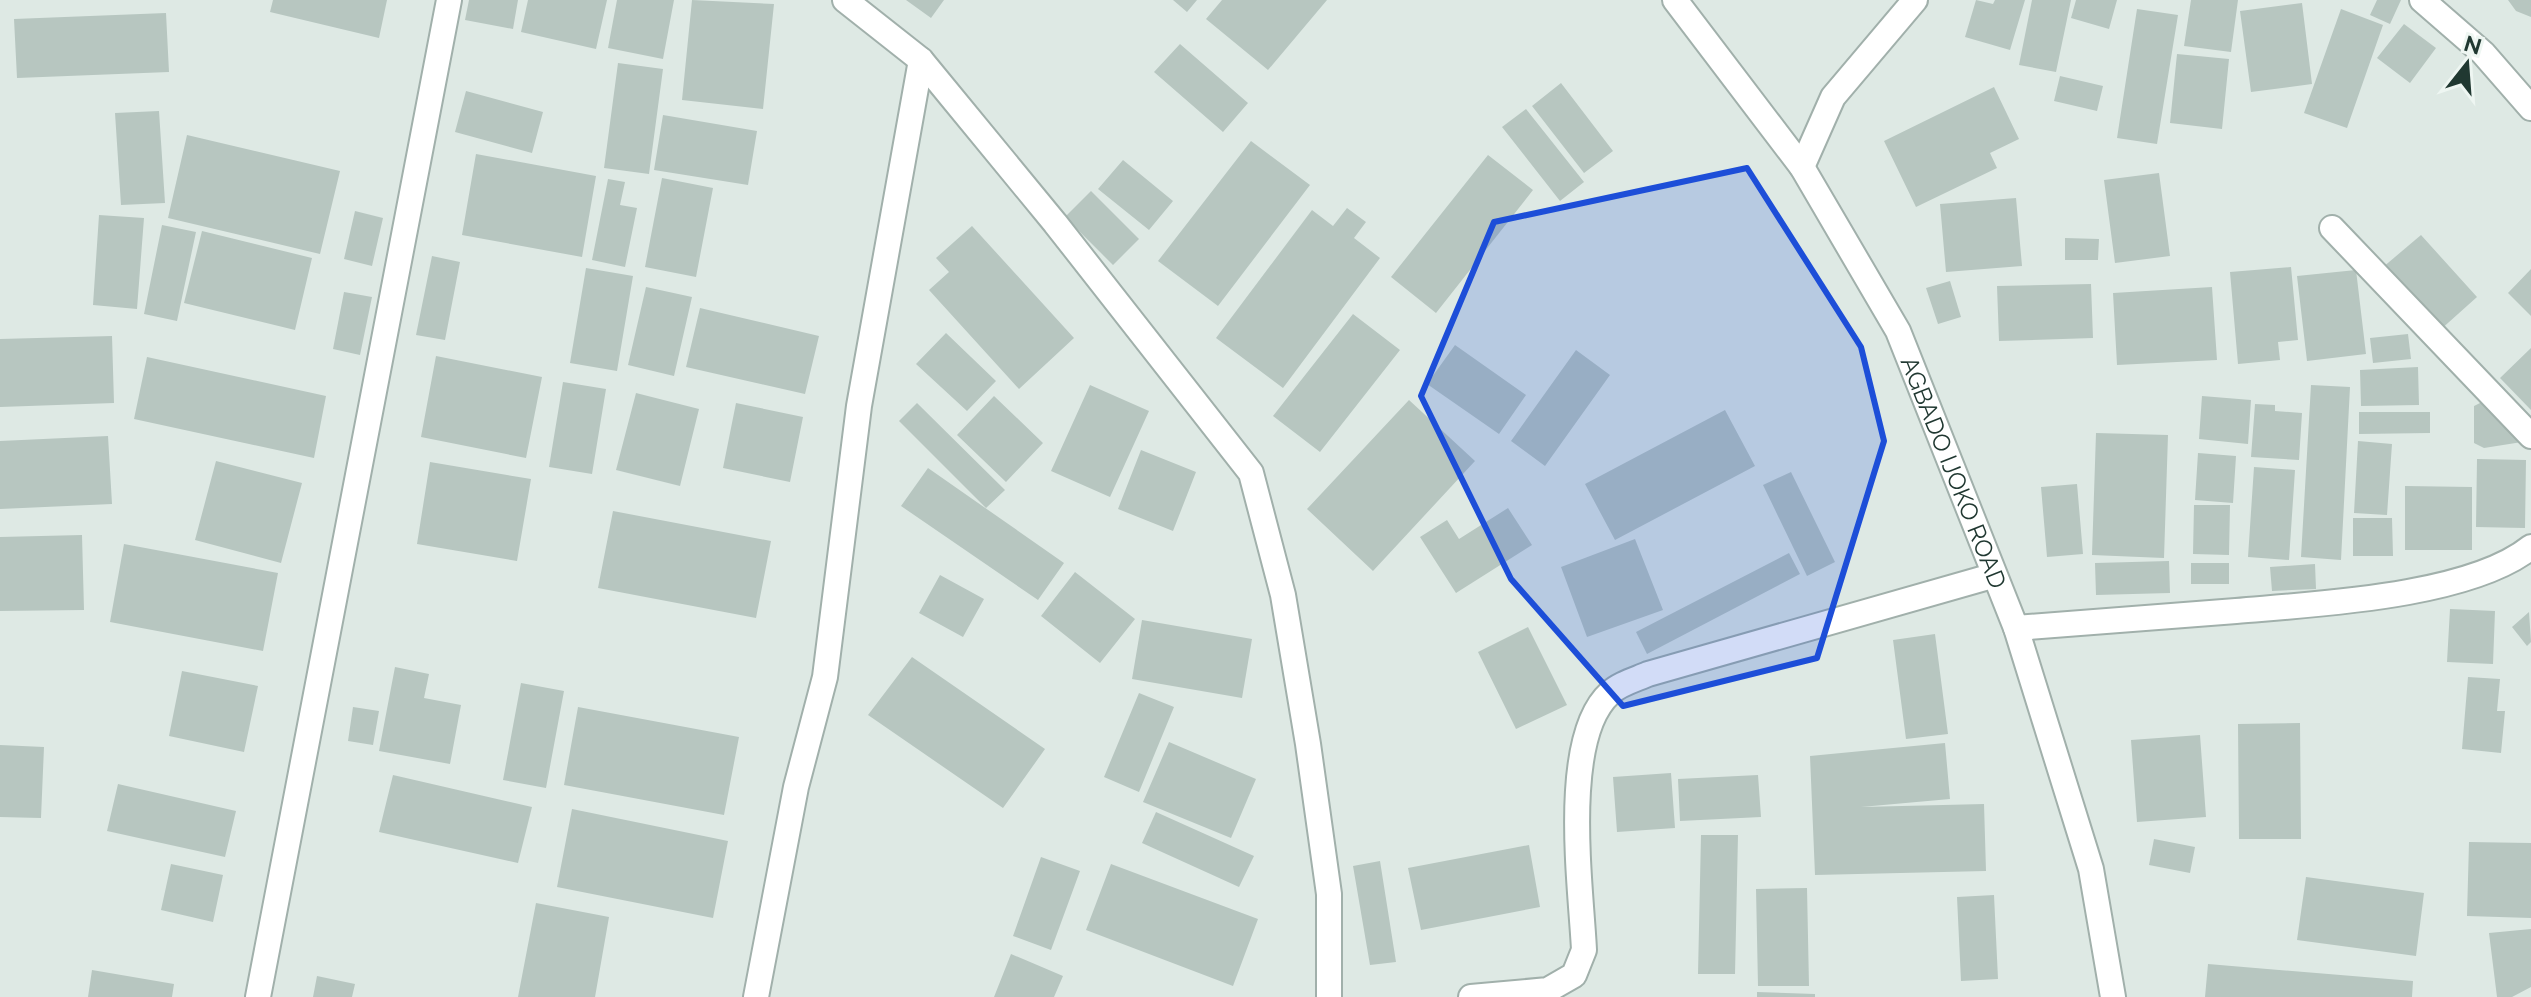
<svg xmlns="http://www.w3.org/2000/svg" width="2531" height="997" font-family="Raleway,sans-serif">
<rect width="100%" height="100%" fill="#dee9e4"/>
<path fill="#b7c6c0" d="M 273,0 L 387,0 L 379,38 L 270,12 Z
M 469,0 L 518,0 L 513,29 L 465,20 Z
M 528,0 L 607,0 L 596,49 L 521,32 Z
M 617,0 L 674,0 L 663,59 L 608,48 Z
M 692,0 L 774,4 L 763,109 L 682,100 Z
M 906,0 L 944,0 L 931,18 Z
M 1173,0 L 1197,0 L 1187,12 Z
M 1222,0 L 1327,0 L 1268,70 L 1206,19 Z
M 1976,0 L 1993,4 L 1995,0 L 2025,0 L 2010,50 L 1965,37 Z
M 2032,0 L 2071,0 L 2056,72 L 2019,65 Z
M 2076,0 L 2117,0 L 2109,29 L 2071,18 Z
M 2191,0 L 2238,0 L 2231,52 L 2184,46 Z
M 2377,0 L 2401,0 L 2390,24 L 2370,15 Z
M 2508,0 L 2531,0 L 2531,17 L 2516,11 Z
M 2302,3 L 2312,84 L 2251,92 L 2240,11 Z
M 2137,9 L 2178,15 L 2157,144 L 2117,138 Z
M 2341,9 L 2383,25 L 2347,128 L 2304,113 Z
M 166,13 L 169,72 L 17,78 L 14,19 Z
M 2404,24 L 2436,48 L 2410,83 L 2377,58 Z
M 1180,44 L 1248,103 L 1223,132 L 1154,72 Z
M 2177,54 L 2229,59 L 2222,129 L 2170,123 Z
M 618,63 L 663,69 L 649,174 L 604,168 Z
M 2060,76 L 2103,86 L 2097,111 L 2054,101 Z
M 1561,83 L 1613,151 L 1584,173 L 1532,106 Z
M 1994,87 L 2019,139 L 1990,153 L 1997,168 L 1916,207 L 1884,141 Z
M 466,91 L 543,112 L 532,153 L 455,132 Z
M 1526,109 L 1584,182 L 1560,201 L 1502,127 Z
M 159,111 L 165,203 L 121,205 L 115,113 Z
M 663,115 L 757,131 L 748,185 L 654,170 Z
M 187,135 L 340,171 L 320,254 L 168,218 Z
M 1251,141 L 1310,185 L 1218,306 L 1158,261 Z
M 476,154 L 596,176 L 582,257 L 462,235 Z
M 1488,155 L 1533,190 L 1436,313 L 1391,277 Z
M 1123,160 L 1173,201 L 1149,230 L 1098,189 Z
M 2159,173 L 2170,256 L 2115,263 L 2104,180 Z
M 662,178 L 713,188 L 696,277 L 645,267 Z
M 608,179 L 625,182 L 620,205 L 637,208 L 625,267 L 592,260 Z
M 1091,191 L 1139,239 L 1113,265 L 1065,217 Z
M 2016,198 L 2022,266 L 1946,272 L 1940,204 Z
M 1347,208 L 1366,222 L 1354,238 L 1380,258 L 1283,388 L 1216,338 L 1312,210 L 1333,226 Z
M 355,211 L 383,218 L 372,266 L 344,259 Z
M 99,215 L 144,218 L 137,309 L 93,305 Z
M 162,225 L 196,232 L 177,321 L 144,314 Z
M 972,226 L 1074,338 L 1019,389 L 929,290 L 949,272 L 936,258 Z
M 202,231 L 312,258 L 295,330 L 184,303 Z
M 2421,235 L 2477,297 L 2439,331 L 2382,268 Z
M 2065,238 L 2099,239 L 2098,260 L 2065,260 Z
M 432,256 L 460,262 L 445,340 L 416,335 Z
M 2291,267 L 2298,340 L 2278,342 L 2280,360 L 2238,364 L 2230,272 Z
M 586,268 L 633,276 L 617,371 L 570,363 Z
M 2531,269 L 2531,316 L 2508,293 Z
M 2356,270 L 2366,354 L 2307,361 L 2297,276 Z
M 1950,281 L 1961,317 L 1938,324 L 1926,288 Z
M 2091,284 L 2093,338 L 1999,341 L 1997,286 Z
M 646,287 L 692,297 L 674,376 L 628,365 Z
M 2212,287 L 2217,360 L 2117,365 L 2113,293 Z
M 344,292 L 372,297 L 360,355 L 333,349 Z
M 700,308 L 819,336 L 805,394 L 686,367 Z
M 1353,314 L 1400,350 L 1320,452 L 1273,416 Z
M 946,333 L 996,381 L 967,411 L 916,364 Z
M 2408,334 L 2411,359 L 2373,363 L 2370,338 Z
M 112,336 L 114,403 L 0,407 L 0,339 Z
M 1455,345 L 1526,395 L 1499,434 L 1427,384 Z
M 2531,348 L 2531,410 L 2500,378 Z
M 1576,350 L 1610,375 L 1545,466 L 1511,441 Z
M 436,356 L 542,377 L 526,458 L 421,437 Z
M 147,357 L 326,396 L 314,458 L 134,419 Z
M 2418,367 L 2419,405 L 2361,406 L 2360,370 Z
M 563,382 L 606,389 L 592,474 L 549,467 Z
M 1090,385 L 1149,411 L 1110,497 L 1051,471 Z
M 2311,385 L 2350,387 L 2341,560 L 2301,557 Z
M 636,393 L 699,409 L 680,486 L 616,470 Z
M 994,396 L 1043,443 L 1006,482 L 957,435 Z
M 2202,396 L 2251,400 L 2248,444 L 2199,439 Z
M 1409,400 L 1475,461 L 1373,571 L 1307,509 Z
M 2486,400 L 2522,442 L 2484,448 L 2474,443 L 2474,406 Z
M 736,403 L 803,417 L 790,482 L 723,468 Z
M 917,403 L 1005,490 L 986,508 L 899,421 Z
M 2255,404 L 2275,405 L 2275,411 L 2302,413 L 2299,460 L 2251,457 Z
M 1725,410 L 1755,466 L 1615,540 L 1585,484 Z
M 2359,412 L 2430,412 L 2430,433 L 2359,434 Z
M 2096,433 L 2168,435 L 2164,558 L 2092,555 Z
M 108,436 L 112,504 L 0,509 L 0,441 Z
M 2358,441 L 2392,444 L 2387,515 L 2354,513 Z
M 1141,450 L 1196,472 L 1173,531 L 1118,509 Z
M 2198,453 L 2236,456 L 2233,503 L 2195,500 Z
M 2477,459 L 2526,460 L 2525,528 L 2476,527 Z
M 216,461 L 302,483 L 281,563 L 195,540 Z
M 430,462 L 531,479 L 517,561 L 417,544 Z
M 2254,467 L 2295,470 L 2289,560 L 2248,557 Z
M 928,468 L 1064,563 L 1038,600 L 901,506 Z
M 1791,472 L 1835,562 L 1807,576 L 1763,485 Z
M 2077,484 L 2083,554 L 2047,557 L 2041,487 Z
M 2405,486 L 2472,487 L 2472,550 L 2405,550 Z
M 2194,505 L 2230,505 L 2229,555 L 2193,554 Z
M 1508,508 L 1532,545 L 1456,593 L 1420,537 L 1447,520 L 1459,539 Z
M 613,511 L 771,541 L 756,618 L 598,588 Z
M 2353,518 L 2392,518 L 2393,556 L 2353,556 Z
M 82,535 L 84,610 L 0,611 L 0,537 Z
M 1635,539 L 1663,610 L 1587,637 L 1561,567 Z
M 124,544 L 278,573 L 263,651 L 110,622 Z
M 1789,553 L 1800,574 L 1647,654 L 1636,632 Z
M 2169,561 L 2170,593 L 2096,595 L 2095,563 Z
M 2191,563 L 2229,563 L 2229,584 L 2191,584 Z
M 2315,564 L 2316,589 L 2272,591 L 2270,567 Z
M 1075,572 L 1135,619 L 1100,663 L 1041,616 Z
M 940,575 L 984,599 L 963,637 L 919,613 Z
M 2450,609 L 2495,611 L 2493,664 L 2447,662 Z
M 2529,612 L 2531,642 L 2527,646 L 2512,627 Z
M 1142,620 L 1252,639 L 1242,698 L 1132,679 Z
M 1528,627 L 1567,705 L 1516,729 L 1478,652 Z
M 1935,634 L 1948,734 L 1906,739 L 1893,640 Z
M 912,657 L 1045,749 L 1003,808 L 868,715 Z
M 395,667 L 429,674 L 424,698 L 461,705 L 450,764 L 379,751 Z
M 182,671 L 258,686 L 244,752 L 169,736 Z
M 2468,677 L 2500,679 L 2497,711 L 2505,711 L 2501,753 L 2462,749 Z
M 521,683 L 564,691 L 546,788 L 503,780 Z
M 1139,693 L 1174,707 L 1139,792 L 1104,777 Z
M 353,707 L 379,711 L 373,745 L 348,741 Z
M 578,707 L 739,737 L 724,815 L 564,785 Z
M 2300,723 L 2301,839 L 2239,839 L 2238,724 Z
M 2200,735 L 2206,817 L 2137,822 L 2131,740 Z
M 1169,742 L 1256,779 L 1231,838 L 1143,802 Z
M 1945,743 L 1950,799 L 1861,807 L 1984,804 L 1986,871 L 1815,875 L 1810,756 Z
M 0,745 L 44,747 L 41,818 L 0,817 Z
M 1671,773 L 1675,828 L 1617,832 L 1613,777 Z
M 393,775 L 532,807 L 518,863 L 379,832 Z
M 1758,775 L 1761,817 L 1680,821 L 1678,779 Z
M 118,784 L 236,811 L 225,857 L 107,831 Z
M 572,809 L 728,841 L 713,918 L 557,887 Z
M 1156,812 L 1254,856 L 1239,887 L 1142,843 Z
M 1701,835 L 1738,835 L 1735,974 L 1698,974 Z
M 2154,839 L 2195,847 L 2190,873 L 2149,865 Z
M 2469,842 L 2531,843 L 2531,918 L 2467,916 Z
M 1529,845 L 1540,907 L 1421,930 L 1408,868 Z
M 1041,857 L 1080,871 L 1051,950 L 1013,936 Z
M 1380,861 L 1396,962 L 1370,965 L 1353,866 Z
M 171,864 L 223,875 L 213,922 L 161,910 Z
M 1111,864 L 1258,919 L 1233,986 L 1086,930 Z
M 2306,877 L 2424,893 L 2416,956 L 2297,940 Z
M 1807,888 L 1809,986 L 1758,986 L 1756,889 Z
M 1994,895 L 1998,979 L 1961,981 L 1957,897 Z
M 536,903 L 609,917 L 595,997 L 518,997 Z
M 2531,929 L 2531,987 L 2512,997 L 2497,997 L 2489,933 Z
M 1011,954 L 1063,976 L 1054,997 L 994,997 Z
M 2208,964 L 2413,981 L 2412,997 L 2205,997 Z
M 92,970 L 174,984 L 172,997 L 88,997 Z
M 317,976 L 355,984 L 352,997 L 313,997 Z
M 1757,992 L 1815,994 L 1815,997 L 1757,997 Z"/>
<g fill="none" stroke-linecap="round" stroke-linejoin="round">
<g stroke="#a1b0ab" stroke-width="28">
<g id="street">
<path d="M 845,0 L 921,60 L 1055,223 L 1251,473 L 1283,595 L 1308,744 L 1329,894 L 1329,997"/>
<path id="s1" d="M 1675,0 L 1802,167 L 1898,331 L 2016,628 L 2091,869 L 2113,997"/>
<path d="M 2422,0 L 2483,53 L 2531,108"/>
<path d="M 1802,167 L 1833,97 L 1915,0"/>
<path d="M 2332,228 L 2531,436"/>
<path d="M 2016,628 C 2089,623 2162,617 2236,611 C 2315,604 2469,597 2531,547"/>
<path d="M 258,997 L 449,0"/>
<path d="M 756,997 L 796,787 L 825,677 L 859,406 L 921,60"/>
<path d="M 1471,997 L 1548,990 L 1574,975 L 1584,950 C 1581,887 1560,738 1610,693 C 1619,684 1637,679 1648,674 L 1992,576"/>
</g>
</g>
<use href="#street" stroke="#fff" stroke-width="24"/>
</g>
<path fill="#1d4ed8" fill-opacity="0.2" stroke="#1d4ed8" stroke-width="6" stroke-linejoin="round" d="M 1747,168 L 1861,347 L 1884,441 L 1817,658 L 1623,706 L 1511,579 L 1421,396 L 1494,222 Z"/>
<g text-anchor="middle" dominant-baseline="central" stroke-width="8" stroke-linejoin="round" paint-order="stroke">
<g font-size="24" fill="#203831" stroke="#eef6f2">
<text stroke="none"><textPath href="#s1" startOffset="552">AGBADO IJOKO ROAD</textPath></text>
</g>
</g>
<g transform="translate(2467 64) rotate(17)" stroke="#eef6f2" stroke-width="6" paint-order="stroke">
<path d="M0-6L14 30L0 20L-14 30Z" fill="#203831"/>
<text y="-12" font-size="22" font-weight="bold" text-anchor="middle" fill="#203831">N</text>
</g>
</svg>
